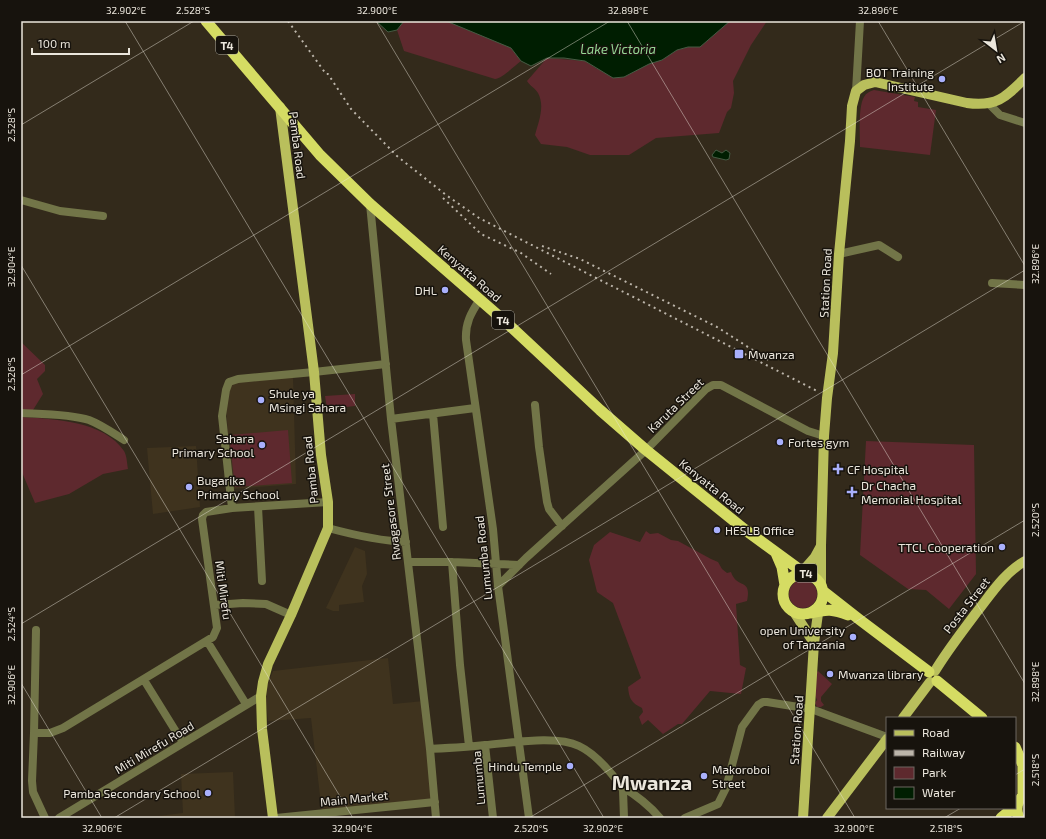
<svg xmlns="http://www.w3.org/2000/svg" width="1046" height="839" font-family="'Exo 2',sans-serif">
<rect width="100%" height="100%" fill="#332a1b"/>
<path fill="#3f331e" d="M 293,377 L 296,484 L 232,489 L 226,406 L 230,383 Z
M 196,446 L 200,507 L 153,514 L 147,448 Z
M 355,547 L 365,551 L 367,574 L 362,586 L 364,602 L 339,605 L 339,611 L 333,611 L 326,608 Z
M 388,658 L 393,704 L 424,701 L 435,802 L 322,813 L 311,718 L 268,721 L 265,691 L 273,671 Z
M 233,772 L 235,818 L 142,818 L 183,813 L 181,774 Z"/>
<path fill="#5e292e" d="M 404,21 L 446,21 L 456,24 L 511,48 L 521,61 C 514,66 503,78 495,79 L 404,51 L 397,30 Z
M 730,21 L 767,21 L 751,45 L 733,81 L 734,93 L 731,108 L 727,112 L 719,133 L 656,138 L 629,155 L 590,155 L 567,147 L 541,144 L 535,135 C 539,121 545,106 538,93 C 535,88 530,86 527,81 L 547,58 L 585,61 L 597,69 L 649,64 L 662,60 L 677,50 L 688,47 L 700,47 Z
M 874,90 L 915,97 L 914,101 L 918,102 L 918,107 L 936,110 L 930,155 L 860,147 C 860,135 858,107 864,97 C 866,93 870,91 874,90 Z
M 21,342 L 45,365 L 45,371 L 37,379 L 43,394 L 33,410 L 21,410 Z
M 355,394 L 355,406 L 327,409 L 325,396 Z
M 21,417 C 54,419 104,421 124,451 C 127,456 127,464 128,469 L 103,474 L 69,494 L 35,503 L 21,470 Z
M 288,430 L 292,483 L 235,487 L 229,435 Z
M 866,441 L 974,445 L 976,574 L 949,609 L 926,590 L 908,589 L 860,555 Z
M 646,531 L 650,534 L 658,533 L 671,540 L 678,541 L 711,559 L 718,562 L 722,569 L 727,573 L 731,572 C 737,590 752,577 747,601 L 736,604 L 740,665 L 746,668 L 741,694 L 710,691 L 682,724 L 678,724 L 663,734 L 648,720 L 642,725 L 639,717 L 643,712 L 642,708 C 631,703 629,698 628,687 L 641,678 L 613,603 L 597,592 L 589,560 L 594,545 L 610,532 L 640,542 Z
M789 594a14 14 0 1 1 28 0a14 14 0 1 1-28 0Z
M 818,671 L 832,684 L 821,697 L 821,701 L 824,705 L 821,707 L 817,707 L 815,703 L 817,700 L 815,695 L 816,673 Z"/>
<path fill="#001e01" stroke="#465a43" d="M 376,21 L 404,21 L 397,30 L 388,32 Z
M 446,21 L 730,21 L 700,47 L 688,47 L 677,50 L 662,60 L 649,64 L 624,77 L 613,78 L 585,61 L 564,58 L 547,58 L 531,66 L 521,61 L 511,48 Z
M 716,150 L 722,153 L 726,150 L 730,153 L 729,159 L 726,160 L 713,157 L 712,155 Z"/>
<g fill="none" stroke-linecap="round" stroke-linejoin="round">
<path stroke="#727548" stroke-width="8" d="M 856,91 L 860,21
M 989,104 L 1000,115 L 1025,123
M 21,200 L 60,211 L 103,216
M 370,204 L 391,419 L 430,749 L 436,818
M 839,254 L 879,245 L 898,257
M 992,283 L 1025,285
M 480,299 C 471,313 465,323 466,340 L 493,529 L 498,586 L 529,818
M 535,405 L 539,447 L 547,502 L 549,509 L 562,526
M 21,413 C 41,414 71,414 89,420 C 102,425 113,433 124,440
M 433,414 L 443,527
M 391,419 L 475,408
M 258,507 L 262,581
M 232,508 L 222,416 L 226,390 L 229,382 L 238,379 L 314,372 L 386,364
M 328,528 C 354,535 379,541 406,542
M 408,562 L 452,562 L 519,565
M 452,562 L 460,665 L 469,746
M 498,586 L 526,558 L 646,450 L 706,389 L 713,385 L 721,385 L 808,431 L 824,436
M 215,605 L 243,603 L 266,604 L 291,615
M 36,630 L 34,733 L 32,781 L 33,792 L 45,818
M 207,641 L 246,704
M 144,680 L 183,743
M 34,733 L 50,733 L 63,728 L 213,637 L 217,628 L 202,519 L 203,515 L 206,512 L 232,508 L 328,502
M 485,745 L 493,818
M 430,749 C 448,748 467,747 485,745 C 511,743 556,735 579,746 C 596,754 610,771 621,786 L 623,790 L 624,818
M 621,786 C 636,795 649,805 660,818
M 59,818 L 261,696
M 276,818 L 435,802
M 685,818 L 718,804 L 726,788 L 742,727 L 758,705 L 763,702 L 767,702 L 811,709 L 887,737"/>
<path stroke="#b9bf5c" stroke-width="10" d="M 801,573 L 815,557 L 821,546
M 821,585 L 821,546 L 824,436 L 827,398 L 833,353 L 839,254 L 850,141 L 852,106 L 856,91 L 864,85 L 875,82 L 967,103 C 996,107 1005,98 1025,78
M 794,612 L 814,643
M 935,671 C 947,651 962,632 976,613 C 991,594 1004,573 1025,561
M 903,718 L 930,682
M 273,818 L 262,729 L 261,696 L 263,682 L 268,664 L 291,615 L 328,528 L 328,502 L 321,455 L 314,372 L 280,107
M 803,818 L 814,643 L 819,606
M 827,818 L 887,739"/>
<path stroke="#d5dc63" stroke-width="11" d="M 206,21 L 320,155 L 370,204 L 508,324 L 600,410 L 646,450 L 744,529 L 796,567 L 801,573
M 776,553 L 782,567 L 785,585
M783 594a20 20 0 1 1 40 0a20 20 0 1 1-40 0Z
M 823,591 L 860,620 L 929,672
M 811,613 C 827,609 833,609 848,615
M 937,681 L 982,718
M 1015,747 L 1025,770
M 1023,795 L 1023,767
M 1001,818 L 1013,808
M 1019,818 C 1015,809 1017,800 1025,794"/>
<path stroke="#bcb5aa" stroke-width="2" stroke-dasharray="2 4" stroke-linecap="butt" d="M 288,21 L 326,74 L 328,74 L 351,109 L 397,156 L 446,195 L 479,218 L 817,391
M 443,198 L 481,234 L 521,253 L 551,274
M 542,246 L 580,259 L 717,327 L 768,360"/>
</g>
<path fill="none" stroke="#ebe6dc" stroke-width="1" stroke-opacity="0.45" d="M 125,21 L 604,818M 376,21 L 855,818M 627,21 L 1025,684M 878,21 L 1025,266M 21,125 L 194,21M 21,265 L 353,818M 21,375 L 610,21M 21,624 L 1025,21M 21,683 L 102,818M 1015,775 L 1025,769M 114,818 L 1025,270M 529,818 L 1025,520M 944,818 L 961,808"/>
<g fill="#a9b0fc" stroke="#17130d" stroke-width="1.5">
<circle cx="942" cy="79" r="4"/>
<circle cx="445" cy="290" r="4"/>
<rect x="734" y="349" width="10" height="10" rx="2"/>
<circle cx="261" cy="400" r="4"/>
<circle cx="780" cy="442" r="4"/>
<circle cx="262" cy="445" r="4"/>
<path d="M836 463h4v4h4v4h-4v4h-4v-4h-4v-4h4z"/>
<circle cx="189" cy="487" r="4"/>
<path d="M850 486h4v4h4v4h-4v4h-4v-4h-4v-4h4z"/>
<circle cx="717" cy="530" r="4"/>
<circle cx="1002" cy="547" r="4"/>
<circle cx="853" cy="637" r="4"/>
<circle cx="830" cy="674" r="4"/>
<circle cx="570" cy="766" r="4"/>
<circle cx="704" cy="776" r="4"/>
<circle cx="208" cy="793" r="4"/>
</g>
<g text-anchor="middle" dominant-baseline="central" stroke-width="3" stroke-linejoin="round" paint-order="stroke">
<g fill="#17130d" stroke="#aba79e" stroke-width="1">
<rect x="216" y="36" width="22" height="18" rx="3"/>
<rect x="492" y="311" width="22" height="18" rx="3"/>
<rect x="795" y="564" width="22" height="18" rx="3"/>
</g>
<g font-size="11" font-weight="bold" fill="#ebe6dc">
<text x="227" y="45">T4</text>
<text x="503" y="320">T4</text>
<text x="806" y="573">T4</text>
</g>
<g font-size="12" fill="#ebe6dc" stroke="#17130d" text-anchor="start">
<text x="934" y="72" text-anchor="end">BOT Training<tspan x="934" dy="14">Institute</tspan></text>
<text x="437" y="290" text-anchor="end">DHL</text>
<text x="748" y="354">Mwanza</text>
<text x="269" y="393">Shule ya<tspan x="269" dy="14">Msingi Sahara</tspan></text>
<text x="254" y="438" text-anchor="end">Sahara<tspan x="254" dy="14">Primary School</tspan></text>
<text x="788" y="442">Fortes gym</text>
<text x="847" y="469">CF Hospital</text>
<text x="197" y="480">Bugarika<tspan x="197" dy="14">Primary School</tspan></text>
<text x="861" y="485">Dr Chacha<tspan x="861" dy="14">Memorial Hospital</tspan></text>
<text x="725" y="530">HESLB Office</text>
<text x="994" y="547" text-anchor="end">TTCL Cooperation</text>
<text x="845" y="630" text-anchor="end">open University<tspan x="845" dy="14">of Tanzania</tspan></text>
<text x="838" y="674">Mwanza library</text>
<text x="562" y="766" text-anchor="end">Hindu Temple</text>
<text x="712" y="769">Makoroboi<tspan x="712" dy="14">Street</tspan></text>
<text x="200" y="793" text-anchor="end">Pamba Secondary School</text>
</g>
<g font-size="12" fill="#ebe6dc" stroke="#17130d">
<text transform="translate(298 145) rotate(83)">Pamba Road</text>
<text transform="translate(470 273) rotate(41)">Kenyatta Road</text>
<text transform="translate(825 283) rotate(-87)">Station Road</text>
<text transform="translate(675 405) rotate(-44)">Karuta Street</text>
<text transform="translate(310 470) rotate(-96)">Pamba Road</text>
<text transform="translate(712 486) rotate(39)">Kenyatta Road</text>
<text transform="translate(390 512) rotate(-97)">Rwagasore Street</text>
<text transform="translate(483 558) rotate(-96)">Lumumba Road</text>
<text transform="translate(224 590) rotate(82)">Miti Mirefu</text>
<text transform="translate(966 605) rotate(-52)">Posta Street</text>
<text transform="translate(796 730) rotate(-86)">Station Road</text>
<text transform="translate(154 747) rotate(-31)">Miti Mirefu Road</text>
<text transform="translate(478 778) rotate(-95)">Lumumba</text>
<text transform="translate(354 798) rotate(-6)">Main Market</text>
</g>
<g font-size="13" font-style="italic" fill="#95d794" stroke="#17130d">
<text x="618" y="49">Lake Victoria</text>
</g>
<g font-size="20" font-weight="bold" fill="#ebe6dc" stroke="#17130d">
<text x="652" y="782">Mwanza</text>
</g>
</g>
<rect width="1046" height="839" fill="none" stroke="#17130d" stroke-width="44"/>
<rect x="886" y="717" width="130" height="92" fill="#17130d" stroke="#6c6760"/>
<rect x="894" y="730" width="20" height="6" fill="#b9bf5c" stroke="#6c6760"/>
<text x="922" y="737" font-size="12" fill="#ebe6dc">Road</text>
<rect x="894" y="750" width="20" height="6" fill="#bcb5aa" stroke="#6c6760"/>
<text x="922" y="757" font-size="12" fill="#ebe6dc">Railway</text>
<rect x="894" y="767" width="20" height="12" fill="#5e292e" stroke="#6c6760"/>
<text x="922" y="777" font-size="12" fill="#ebe6dc">Park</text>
<rect x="894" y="787" width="20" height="12" fill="#001e01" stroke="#6c6760"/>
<text x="922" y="797" font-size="12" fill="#ebe6dc">Water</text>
<g transform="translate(996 50) rotate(149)" stroke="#17130d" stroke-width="3" paint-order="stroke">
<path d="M0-3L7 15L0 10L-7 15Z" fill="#ebe6dc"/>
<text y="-6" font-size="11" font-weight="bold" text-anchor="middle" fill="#ebe6dc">N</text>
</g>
<path d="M32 48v6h97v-6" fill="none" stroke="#ebe6dc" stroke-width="2"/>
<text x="38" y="48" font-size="12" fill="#ebe6dc" stroke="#17130d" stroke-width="3" paint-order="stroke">100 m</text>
<rect x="22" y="22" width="1002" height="795" fill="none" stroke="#ebe6dc" stroke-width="1.5"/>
<g font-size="10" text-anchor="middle" fill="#ebe6dc">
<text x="126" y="14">32.902°E</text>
<text x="193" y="14">2.528°S</text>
<text x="377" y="14">32.900°E</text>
<text x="628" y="14">32.898°E</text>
<text x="878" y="14">32.896°E</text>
<text transform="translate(11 125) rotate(-90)" y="4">2.528°S</text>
<text transform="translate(1035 264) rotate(-90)" y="4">32.896°E</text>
<text transform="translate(11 267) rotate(-90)" y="4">32.904°E</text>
<text transform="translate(11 374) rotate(-90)" y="4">2.526°S</text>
<text transform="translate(1035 520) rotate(-90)" y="4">2.520°S</text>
<text transform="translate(11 624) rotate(-90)" y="4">2.524°S</text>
<text transform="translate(1035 682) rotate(-90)" y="4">32.898°E</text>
<text transform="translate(11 685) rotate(-90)" y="4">32.906°E</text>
<text transform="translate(1035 770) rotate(-90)" y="4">2.518°S</text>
<text x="102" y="832">32.906°E</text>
<text x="352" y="832">32.904°E</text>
<text x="531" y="832">2.520°S</text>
<text x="603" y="832">32.902°E</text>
<text x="854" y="832">32.900°E</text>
<text x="946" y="832">2.518°S</text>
</g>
</svg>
